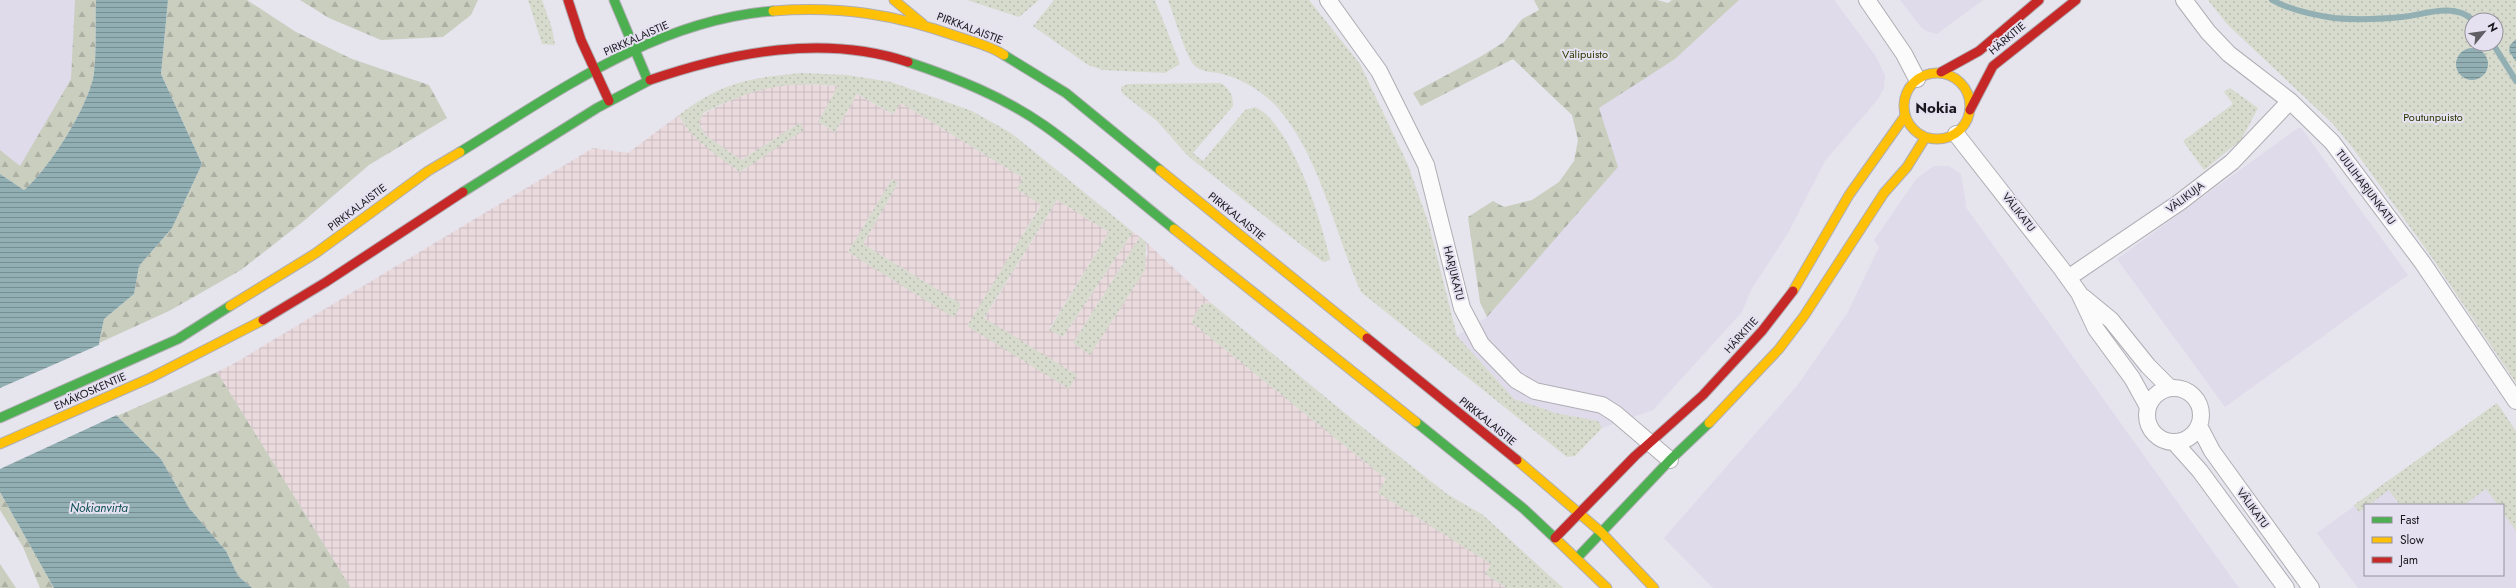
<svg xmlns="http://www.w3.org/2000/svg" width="2516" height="588" font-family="Jost,sans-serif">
<defs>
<pattern id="industrial-grid" width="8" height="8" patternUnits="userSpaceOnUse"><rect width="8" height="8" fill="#eadade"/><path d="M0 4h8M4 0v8" fill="none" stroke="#c8babe"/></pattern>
<pattern id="grass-dots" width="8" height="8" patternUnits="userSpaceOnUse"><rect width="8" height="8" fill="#d7dbcd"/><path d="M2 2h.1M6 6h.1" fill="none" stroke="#b8bbb0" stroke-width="1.8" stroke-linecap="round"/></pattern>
<pattern id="forest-firs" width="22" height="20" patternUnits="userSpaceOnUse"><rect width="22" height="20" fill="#c9cebf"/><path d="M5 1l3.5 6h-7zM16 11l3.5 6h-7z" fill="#acb0a4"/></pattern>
<pattern id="water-rules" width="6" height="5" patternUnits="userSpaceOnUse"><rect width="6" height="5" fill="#92b0b4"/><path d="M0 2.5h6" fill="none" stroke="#768e92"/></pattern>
</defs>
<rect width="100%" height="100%" fill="#e6e4ec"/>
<path fill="#dfdbeb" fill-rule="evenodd" d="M 0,0 L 96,0 L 40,177 L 0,174 Z
M 1739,0 L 1834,0 L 1875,55 L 1885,75 L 1884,88 L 1878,99 L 1825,161 L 1788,233 L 1751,290 L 1742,312 L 1653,410 L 1602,428 L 1598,421 L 1556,413 L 1514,399 L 1457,336 L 1487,317 L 1618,167 L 1598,108 L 1675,59 Z
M 1900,0 L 1983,0 L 1937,34 L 1926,31 L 1921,27 Z
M 2298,128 L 2301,128 L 2408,275 L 2225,407 L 2117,259 Z
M 1934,166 L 1949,166 L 1961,174 L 1966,205 L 1965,206 L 2239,588 L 1713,588 L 1664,538 L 1797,386 L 1848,312 L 1879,247 L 1874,240 L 1917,178 Z
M 2497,403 L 2516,431 L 2516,588 L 2358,588 L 2317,533 ZM 2365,505 L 2503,505 L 2503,575 L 2365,575 Z"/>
<path fill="url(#industrial-grid)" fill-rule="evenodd" d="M 795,84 L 838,86 L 818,122 L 835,132 L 857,94 L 892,114 L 901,103 L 1023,178 L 1017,189 L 1041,204 L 968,326 L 1077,375 L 984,319 L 1057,200 L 1109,232 L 1049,329 L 1063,337 L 1133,232 L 1140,237 L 1073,343 L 1148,254 L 1146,242 L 1211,303 L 1202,304 L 1191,322 L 1386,479 L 1378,493 L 1492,564 L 1485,574 L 1507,588 L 351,588 L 217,372 L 235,363 L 593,148 L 628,153 L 679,115 L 684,125 L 743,171 L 800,123 L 741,160 L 705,135 L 699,123 L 703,114 L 741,95 L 767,87 ZM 892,179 L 898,183 L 863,244 L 961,304 L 954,317 L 848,252 Z"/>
<path fill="url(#grass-dots)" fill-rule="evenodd" d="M 528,0 L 542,0 L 552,28 L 555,45 L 542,44 Z
M 967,0 L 1039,0 L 1019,17 Z
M 1054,0 L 1155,0 L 1180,64 L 1165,73 L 1103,70 L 1088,65 L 1033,26 Z
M 1168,0 L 1309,0 L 1360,64 L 1408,165 L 1429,225 L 1457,336 L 1514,399 L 1556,413 L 1598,421 L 1602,428 L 1575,456 L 1567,457 L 1361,292 C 1334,232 1322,160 1278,108 C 1265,93 1241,78 1222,74 C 1211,71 1202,73 1194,65 C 1186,56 1173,13 1168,0 Z
M 2208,0 L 2516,0 L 2516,383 L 2426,249 L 2352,147 L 2332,123 L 2228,25 ZM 2472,20 L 2496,20 L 2496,44 L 2472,44 Z
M 802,73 L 847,75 L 891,82 L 972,111 L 1011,133 L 1133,232 L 1063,337 L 1049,330 L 1109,232 L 1057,200 L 984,318 L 1077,375 L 1069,389 L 967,326 L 1041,205 L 1017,189 L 1023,178 L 901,103 L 893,114 L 857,94 L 835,132 L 818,122 L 838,86 C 780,81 755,88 703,113 L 699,123 L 705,135 L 741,160 L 800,123 L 804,130 L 740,172 C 717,155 691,140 679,115 C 722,82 749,78 802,73 Z
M 1221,83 C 1230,90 1233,94 1233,106 L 1193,153 L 1203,161 L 1245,110 L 1255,107 C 1292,124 1322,222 1330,260 L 1323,262 L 1188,156 L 1157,121 L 1122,93 L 1121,87 L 1128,84 Z
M 2230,88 L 2258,108 L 2241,140 L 2204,170 L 2183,141 L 2233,104 L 2224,92 Z
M 892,179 L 898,183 L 863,244 L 961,304 L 954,318 L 848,252 Z
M 1140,237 L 1146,242 L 1145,270 L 1090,355 L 1073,343 Z
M 1211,303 L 1352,419 L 1447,494 L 1483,515 L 1563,588 L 1507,588 L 1485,574 L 1491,564 L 1378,493 L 1386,479 L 1191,322 L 1202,304 Z
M 2497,403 L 2516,431 L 2516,531 L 2503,513 L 2503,505 L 2498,505 L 2486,489 L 2464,505 L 2400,505 L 2389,490 L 2369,505 L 2365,505 L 2365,508 L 2359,512 L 2354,505 Z"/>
<path fill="url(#forest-firs)" d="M 75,0 L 96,0 C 95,21 97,60 93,79 C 85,111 49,169 24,190 L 0,174 L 0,150 L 20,166 L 71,79 Z
M 168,0 L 247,0 L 296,32 L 352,59 L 429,85 L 447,118 L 369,165 L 305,220 L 241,270 L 169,311 L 99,343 L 104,319 L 134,294 L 139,266 L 172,228 L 202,164 L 161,74 Z
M 300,0 L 478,0 L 471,15 L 443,37 L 381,40 L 329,18 Z
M 1534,0 L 1657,0 L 1668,3 L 1672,0 L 1739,0 L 1675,59 L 1599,108 L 1618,167 L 1487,317 L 1480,302 L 1468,217 L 1493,201 L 1504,207 L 1532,200 L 1559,182 L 1574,161 L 1578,140 L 1572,115 L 1513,59 L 1421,106 L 1413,93 L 1480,57 L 1504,42 L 1522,19 L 1539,10 Z
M 217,372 L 351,588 L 252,588 L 238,576 L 226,551 L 189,508 L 161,459 L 117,416 Z
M 0,492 L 54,588 L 40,588 L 23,547 L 0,510 Z
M 0,564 L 16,588 L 0,588 Z"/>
<path fill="url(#water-rules)" d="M 96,0 L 168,0 L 161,74 L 202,164 L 172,228 L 139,266 L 134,294 L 104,319 L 99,343 L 117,416 L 161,459 L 189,508 L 226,551 L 238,576 L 252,588 L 54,588 L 0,492 L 0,174 L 24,190 C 49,169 85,111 93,79 C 97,60 95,22 96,0 Z
M 2516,39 L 2516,62 L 2509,51 L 2510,45 Z
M2456 64a16 16 0 1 1 32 0a16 16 0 1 1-32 0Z"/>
<path fill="#e6e4ec" d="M 101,344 L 119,414 L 0,469 L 0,388 Z"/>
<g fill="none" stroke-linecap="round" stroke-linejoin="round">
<path stroke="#92b0b4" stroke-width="6" d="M 2272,0 C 2290,10 2314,15 2334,18 C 2355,20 2381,19 2402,17 C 2424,15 2453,2 2473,20
M 2493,44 L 2516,81"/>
<g stroke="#b0aeb4" stroke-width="18">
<path id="street" d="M 1328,0 L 1379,71 L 1426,165 L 1462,308 L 1481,344 L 1516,380 L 1535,391 L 1602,405 L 1616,414 L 1670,460
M 1867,0 L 1904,54 L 1917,79
M 2184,0 L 2208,32 L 2229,54 L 2290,101 L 2332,142 L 2422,262 L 2516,401
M 1956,134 L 2061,268 L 2079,293 L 2096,329 L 2132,378 L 2148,407
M 2068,278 L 2180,202 L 2232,162 L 2290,101
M 2083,297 L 2111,320 L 2148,366 L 2170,388
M2147 415a27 27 0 1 1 54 0a27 27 0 1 1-54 0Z
M 2199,426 L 2212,451 L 2311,588
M 2175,443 L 2200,471 L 2286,588"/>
</g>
<g stroke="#b0aeb4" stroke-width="11">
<path id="fast" d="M 614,0 L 648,81
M 1004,55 L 1066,93 L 1160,170
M 908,62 C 956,78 1004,97 1045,126 C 1090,158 1131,195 1174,229
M 460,152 C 558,92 655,20 773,11
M 463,192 L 597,108 L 650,80
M 0,418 L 178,339 L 230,306
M 1416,422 L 1524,509 L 1557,540
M 1577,558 L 1670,460 L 1709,423"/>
</g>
<g stroke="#b0aeb4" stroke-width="11">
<path id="slow" d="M 894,0 L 923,24
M 773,11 C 842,6 894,14 959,37 C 974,42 991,46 1004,55
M1904 106a33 33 0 1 1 66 0a33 33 0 1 1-66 0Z
M 1160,170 L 1367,338
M 1174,229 L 1416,422
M 1793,291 L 1849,195 L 1905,116
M 230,306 L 316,253 L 428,171 L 460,152
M 1709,423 L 1779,349 L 1804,316 L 1884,193 L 1907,167 L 1925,138
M 0,444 L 150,378 L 263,320
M 1517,460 L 1601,532 L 1654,588
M 1557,540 L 1607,588"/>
</g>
<g stroke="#b0aeb4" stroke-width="11">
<path id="jam" d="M 568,0 L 581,40 L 609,101
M 1941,72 L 1979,51 L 2039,0
M 650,80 C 732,52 824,34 908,62
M 1970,110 L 1993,66 L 2076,0
M 263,320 L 326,282 L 463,192
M 1367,338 L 1517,460
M 1555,538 L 1635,456 L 1703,395 L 1762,331 L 1793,291"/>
</g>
<use href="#street" stroke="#fbfbfc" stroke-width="16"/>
<use href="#fast" stroke="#4caf50" stroke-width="9"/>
<use href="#slow" stroke="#ffc107" stroke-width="9"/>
<use href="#jam" stroke="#c62828" stroke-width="9"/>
</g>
<g text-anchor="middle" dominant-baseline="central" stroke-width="4" stroke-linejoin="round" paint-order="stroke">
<g font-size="11" fill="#1a181e" stroke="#e5e1f0">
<text transform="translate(970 28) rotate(21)">PIRKKALAISTIE</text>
<text transform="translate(636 38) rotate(-24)">PIRKKALAISTIE</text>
<text transform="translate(2007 38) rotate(-40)">HÄRKITIE</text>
<text transform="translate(2366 187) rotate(53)">TUULIHARJUNKATU</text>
<text transform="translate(2185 197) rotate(-37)">VÄLIKUJA</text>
<text transform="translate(357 207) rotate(-37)">PIRKKALAISTIE</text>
<text transform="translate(2019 212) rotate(52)">VÄLIKATU</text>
<text transform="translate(1237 216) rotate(39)">PIRKKALAISTIE</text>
<text transform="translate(1454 273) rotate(76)">HARJUKATU</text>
<text transform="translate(1741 335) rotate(-48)">HÄRKITIE</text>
<text transform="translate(90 391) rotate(-24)">EMÄKOSKENTIE</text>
<text transform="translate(1488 421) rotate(39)">PIRKKALAISTIE</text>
<text transform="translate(2253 508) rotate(54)">VÄLIKATU</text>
</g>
<g font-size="11" fill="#2c3801" stroke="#e5e1f0">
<text x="1585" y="54">Välipuisto</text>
<text x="2433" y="117">Poutunpuisto</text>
</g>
<g font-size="12" font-style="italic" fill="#0c4d52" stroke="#e5e1f0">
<text x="99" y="508">Nokianvirta</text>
</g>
<g font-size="15" font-weight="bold" fill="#1a181e" stroke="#e5e1f0">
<text x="1936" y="108">Nokia</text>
</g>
</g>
<rect x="2364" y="504" width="140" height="72" fill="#e5e1f0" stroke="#94919c"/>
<rect x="2372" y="517" width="20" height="6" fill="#4caf50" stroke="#94919c"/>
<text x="2400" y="524" font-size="12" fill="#1a181e">Fast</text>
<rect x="2372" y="537" width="20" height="6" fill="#ffc107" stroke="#94919c"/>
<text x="2400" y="544" font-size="12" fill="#1a181e">Slow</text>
<rect x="2372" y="557" width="20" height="6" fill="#c62828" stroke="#94919c"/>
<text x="2400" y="564" font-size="12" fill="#1a181e">Jam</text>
<g transform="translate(2484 32) rotate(61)"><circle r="19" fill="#e5e1f0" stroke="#94919c"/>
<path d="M0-3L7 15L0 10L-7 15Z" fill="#615f66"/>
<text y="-6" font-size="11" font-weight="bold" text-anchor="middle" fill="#1a181e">N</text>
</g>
</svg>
